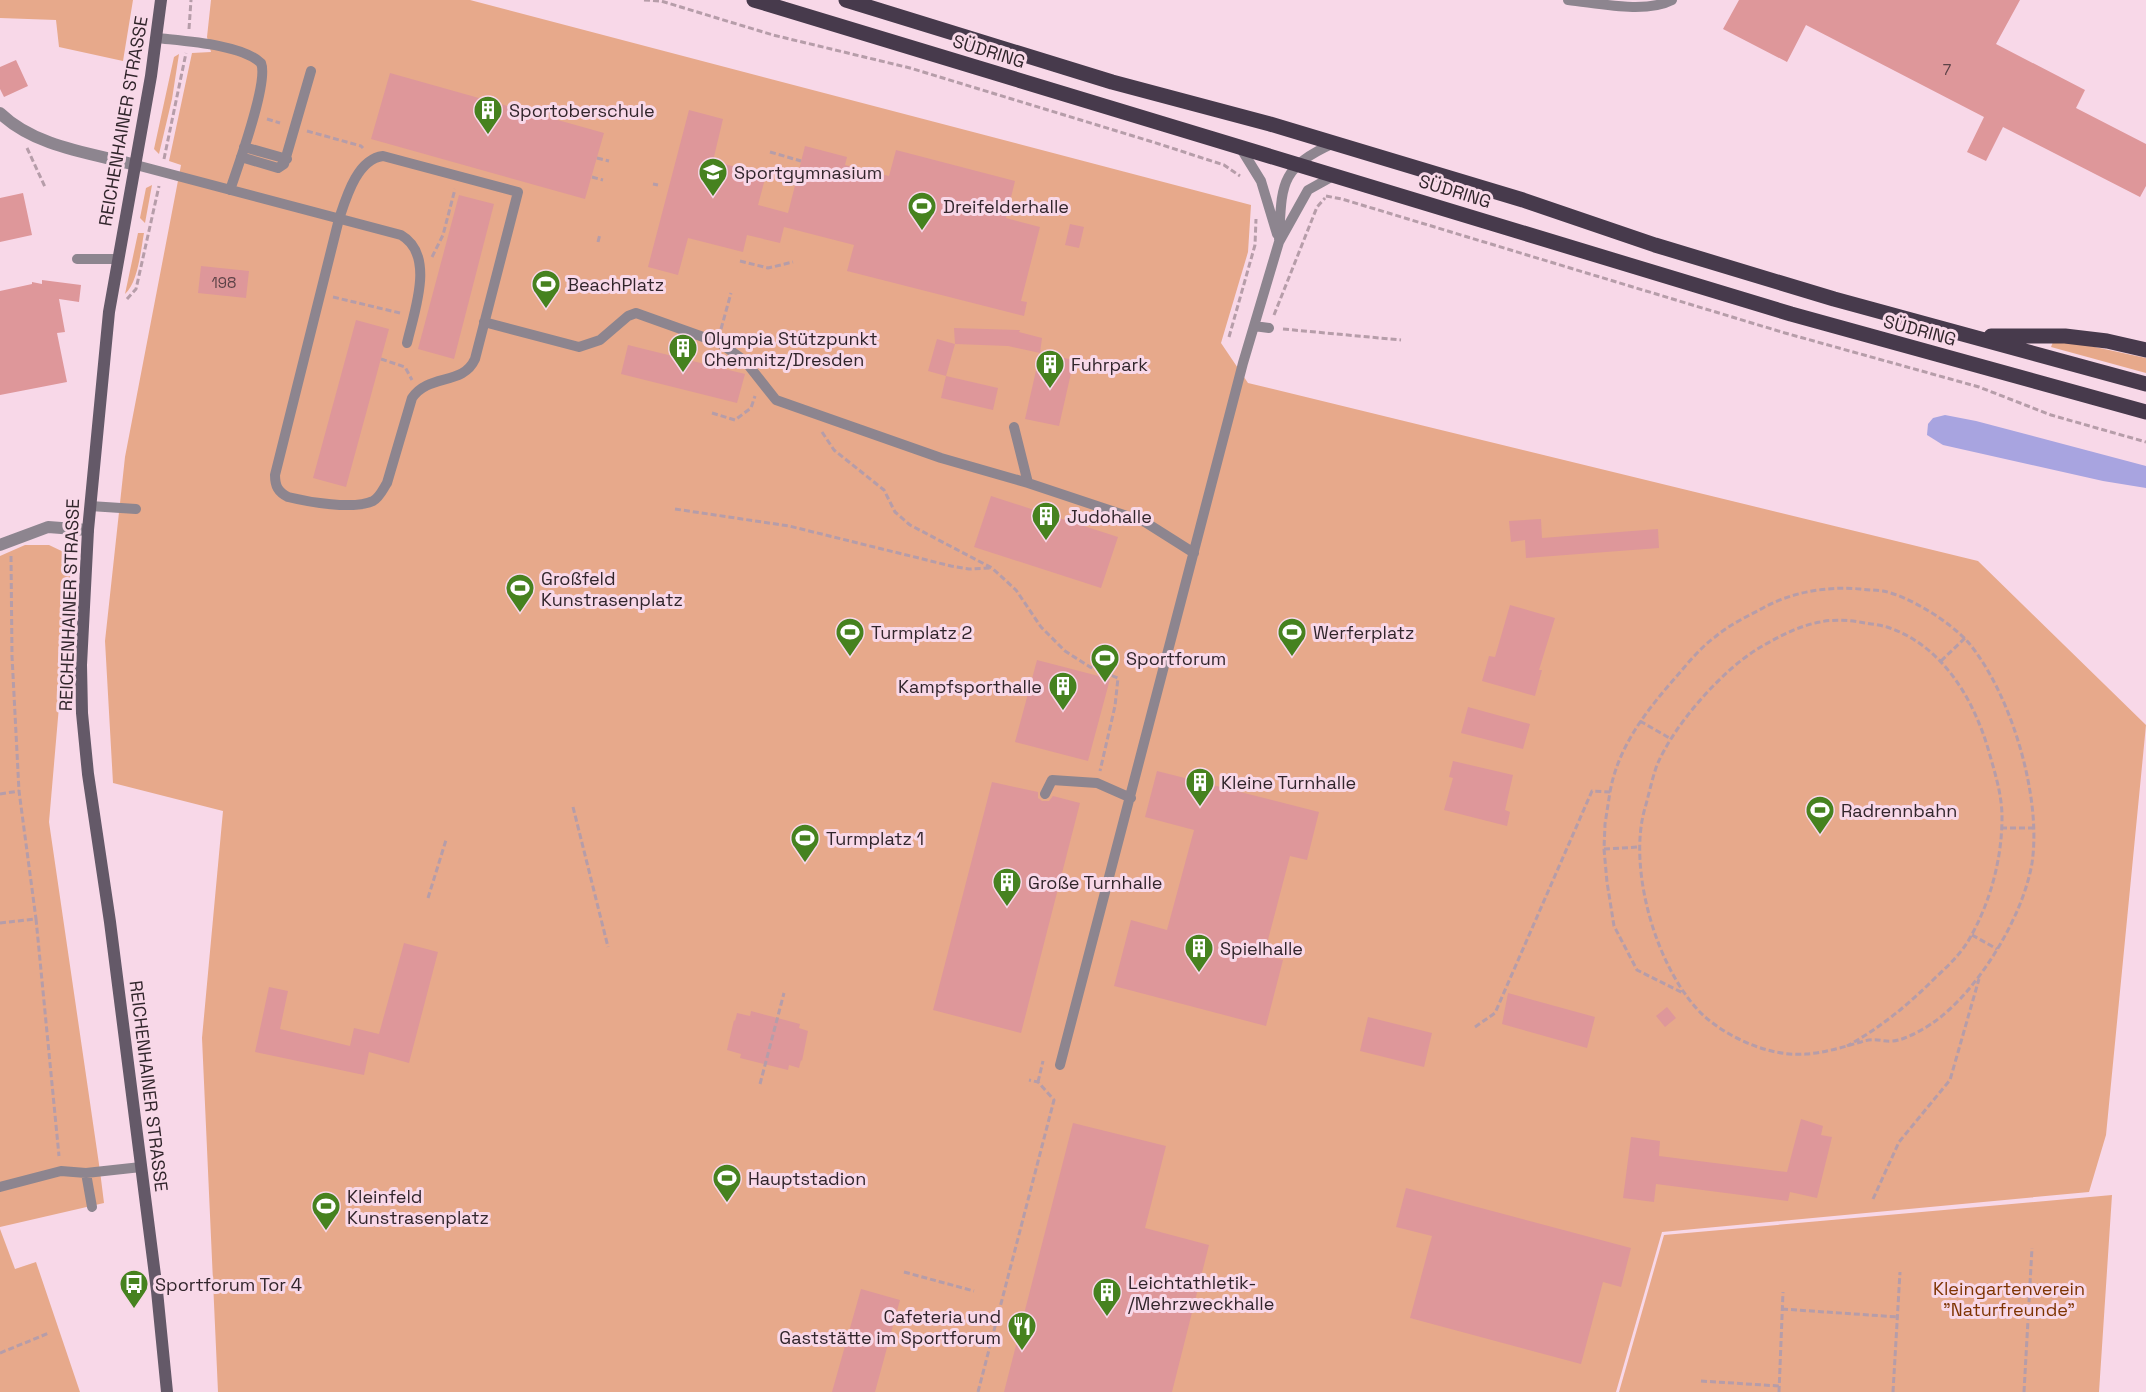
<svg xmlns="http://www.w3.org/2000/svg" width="2146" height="1392" font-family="'Space Grotesk',sans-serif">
<rect width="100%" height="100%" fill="#f8d8e8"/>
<path fill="#e7a98b" d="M 0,0 L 133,0 L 123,61 L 59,47 L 56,20 L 0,18 Z
M 211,0 L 470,0 L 1251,205 L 1248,252 L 1221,343 L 1248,383 L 1978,561 L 2146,725 L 2106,1135 L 2089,1192 L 1662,1232 L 1616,1392 L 218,1392 L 202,1038 L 223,811 L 113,783 L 105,641 L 125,457 L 181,165 L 169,161 L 192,53 L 211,52 L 207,37 Z
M 179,54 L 172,99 L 159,154 L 154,149 L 174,57 Z
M 152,185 L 145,223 L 140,218 L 146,188 Z
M 138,233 L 144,233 C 141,249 138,283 125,294 Z
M 2053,342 L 2081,344 L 2146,358 L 2146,373 L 2051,347 Z
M 25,545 L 49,545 L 72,556 L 49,822 L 100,1171 L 104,1203 L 0,1227 L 0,556 Z
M 2112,1195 L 2099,1392 L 1619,1392 L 1664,1235 Z
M 0,1229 L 15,1269 L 36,1262 L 80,1392 L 0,1392 Z"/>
<path fill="#a8a4e0" d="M 1945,415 L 1976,421 L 2146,466 L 2146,488 L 2103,481 L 1943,445 L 1927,435 L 1928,424 L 1933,418 Z"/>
<path fill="#de979a" d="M 1739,0 L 2020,0 L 1996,44 L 2085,90 L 2076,108 L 2146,144 L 2146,186 L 2140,197 L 2003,127 L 1986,161 L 1967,152 L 1984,117 L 1806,25 L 1787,62 L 1723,29 Z
M 16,60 L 28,86 L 4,97 L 0,89 L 0,67 Z
M 390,73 L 604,133 L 585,199 L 371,139 Z
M 689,110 L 723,119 L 713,161 L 766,175 L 758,205 L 788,213 L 805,146 L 847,157 L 845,165 L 889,176 L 896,150 L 1015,181 L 1006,218 L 1040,227 L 1021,301 L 1027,302 L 1024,316 L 847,271 L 854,245 L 784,227 L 780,243 L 747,235 L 743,252 L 688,238 L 678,275 L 648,267 Z
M 23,193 L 32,235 L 0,242 L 0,198 Z
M 459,195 L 494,204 L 454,359 L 418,349 Z
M 1070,224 L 1084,227 L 1079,248 L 1065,245 Z
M 201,266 L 249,271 L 246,298 L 198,293 Z
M 42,280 L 81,285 L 79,302 L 59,299 L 65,332 L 57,333 L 67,382 L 0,395 L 0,291 L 32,284 L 32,282 L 42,284 Z
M 356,320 L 389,329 L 346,487 L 313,478 Z
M 954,328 L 1020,330 L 1019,332 L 1042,338 L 1040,353 L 1008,346 L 955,344 Z
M 937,339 L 955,344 L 946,376 L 928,371 Z
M 628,345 L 745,374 L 737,403 L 621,374 Z
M 1040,353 L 1074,360 L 1059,426 L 1025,419 Z
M 946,376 L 998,388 L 993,410 L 941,398 Z
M 991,496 L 1118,537 L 1101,588 L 974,547 Z
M 1541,519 L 1542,538 L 1658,529 L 1659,548 L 1526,558 L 1525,540 L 1511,542 L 1509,521 Z
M 1510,605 L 1555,618 L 1539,670 L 1542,670 L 1535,696 L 1482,681 L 1489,656 L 1495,657 Z
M 1037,660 L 1110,679 L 1088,761 L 1015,742 Z
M 1468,707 L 1530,724 L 1523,749 L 1461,733 Z
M 1453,761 L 1513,775 L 1505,810 L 1510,812 L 1507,826 L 1444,810 L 1453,778 L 1449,777 Z
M 1157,771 L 1319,812 L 1307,860 L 1290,856 L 1264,955 L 1283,960 L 1266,1026 L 1114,986 L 1131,920 L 1167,930 L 1194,830 L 1145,817 Z
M 992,782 L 1038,792 L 1038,798 L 1042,801 L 1049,801 L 1053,796 L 1080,803 L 1021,1033 L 933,1010 Z
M 404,943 L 438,952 L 409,1063 L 369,1052 L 364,1075 L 255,1052 L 269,987 L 288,991 L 280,1029 L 350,1046 L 354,1028 L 379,1034 Z
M 1508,993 L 1595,1017 L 1587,1048 L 1502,1024 Z
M 1667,1007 L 1676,1018 L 1665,1027 L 1656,1016 Z
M 751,1011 L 800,1024 L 799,1028 L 808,1031 L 802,1061 L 801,1060 L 799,1068 L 789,1065 L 788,1070 L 740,1058 L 741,1054 L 727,1050 L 734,1020 L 735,1021 L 737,1013 L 750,1016 Z
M 1368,1017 L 1432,1033 L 1424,1067 L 1360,1051 Z
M 1801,1119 L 1823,1126 L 1821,1135 L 1832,1137 L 1817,1198 L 1790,1192 L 1788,1201 L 1656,1184 L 1654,1202 L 1623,1198 L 1631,1137 L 1660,1141 L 1659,1156 L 1787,1172 Z
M 1073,1123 L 1166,1146 L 1145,1228 L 1209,1245 L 1172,1392 L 1004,1392 Z
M 1406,1188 L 1631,1248 L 1621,1287 L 1603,1282 L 1581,1364 L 1410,1318 L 1432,1236 L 1396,1227 Z
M 861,1289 L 900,1300 L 875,1392 L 832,1392 Z"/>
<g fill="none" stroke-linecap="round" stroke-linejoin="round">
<path stroke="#b69da9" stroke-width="3" stroke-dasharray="6 3" stroke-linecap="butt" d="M 644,0 L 661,1 L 773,35 L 910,68 L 1153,142 L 1224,165 L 1240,176
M 189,29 L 191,0
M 267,119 L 280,123
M 307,131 L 361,146 L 363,148
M 27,148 L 45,187
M 770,152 L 801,161
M 597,158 L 609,161
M 164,159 L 186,53
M 592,177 L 603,180
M 653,184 L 658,185
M 1326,196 L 1342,199 L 1785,333 L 1979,387 L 2051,415 L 2146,442
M 598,242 L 600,234
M 432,257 L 443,235 L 455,189
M 740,261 L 768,268 L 793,262
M 333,297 L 400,313
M 127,299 L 136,289 L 159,186
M 1274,315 L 1317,207 L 1325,198
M 721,329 L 731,293
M 1283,329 L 1401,340
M 1229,337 L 1255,245 L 1256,219
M 381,359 L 405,367 L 412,380
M 712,413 L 735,420 L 751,408 L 755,396
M 822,432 L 834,450 L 884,490 L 895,512 L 910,525 L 992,568 L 1016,590 L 1041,627 L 1065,651 L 1090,667 L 1118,678 L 1115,706 L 1100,771
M 675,509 L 789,526 L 951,566 L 969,569 L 991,568
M 11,556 L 12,656 L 19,791 L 36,919
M 1941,661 L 1965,638
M 1640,721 L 1671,739
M 1610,792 C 1618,747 1646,711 1676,677 C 1688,663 1700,648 1715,637 C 1729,625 1746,617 1763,608 C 1791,592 1828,586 1860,589 C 1868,590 1875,590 1883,591 C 1909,596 1950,622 1968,642 C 2011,693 2042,797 2032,863 C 2023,917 1978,991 1934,1022 C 1924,1029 1905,1040 1893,1041 C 1880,1042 1876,1037 1861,1042 C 1843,1047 1824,1053 1806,1054 C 1771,1057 1730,1039 1704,1016 C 1657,972 1627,869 1645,808 C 1649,794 1652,779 1657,765 C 1674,725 1721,671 1759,648 C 1778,637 1798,626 1820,622 C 1834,619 1851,620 1865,623 C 1872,624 1880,625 1887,627 C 1942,645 1974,699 1989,752 C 1995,773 2002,795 2002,817 C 2002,858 1991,900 1971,936 C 1962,953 1949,965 1935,978 C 1908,1005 1880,1028 1847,1046
M 0,794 L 19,791
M 573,807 L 608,947
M 2001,828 L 2033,828
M 1604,849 L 1639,847
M 428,898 L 446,840
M 0,923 L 36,919 L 59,1156
M 1972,935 L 1997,949
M 1475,1027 L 1495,1013 L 1592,791 L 1610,792 L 1605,824 L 1604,849 L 1607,882 L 1614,926 L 1637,970 L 1683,993
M 1038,1082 L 1043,1061
M 760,1084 L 784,993
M 1873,1199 L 1899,1142 L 1950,1080 L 1979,979
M 904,1272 L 974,1291
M 1782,1309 L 1898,1317
M 0,1353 L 49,1333
M 1701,1381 L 1779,1386
M 978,1392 L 1054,1100 L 1038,1082 L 1029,1080
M 1779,1392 L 1783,1292
M 1893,1392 L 1900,1272
M 2024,1392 L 2032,1248"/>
<path stroke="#8d858f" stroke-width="10" d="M 1568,0 C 1598,3 1645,14 1672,0
M 157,38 C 183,41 241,44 261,63 C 269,82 238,166 230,190
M 244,147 L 287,159
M 1240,147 L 1261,181 L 1277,234
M 383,156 L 518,192 L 475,359 C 463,386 429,373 412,398 L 387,483 C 383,489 380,497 373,501 C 354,510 308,502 288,497 C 278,492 275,486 275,475 L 339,219 C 346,198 357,159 383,156 Z
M 241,157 L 278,168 L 284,164 L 311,71
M 136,165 L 401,235 C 436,255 414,312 407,343
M 1279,239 C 1282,184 1279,168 1334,143
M 77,259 L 117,259
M 484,322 L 579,347 L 600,340 L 628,316 L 636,313 L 720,343 L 745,361 L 776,400 L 941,458 L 1028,483 L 1145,522 L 1194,553
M 1254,326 L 1269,328
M 1014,427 L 1028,483
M 90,506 L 136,509
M 1045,794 L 1052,780 L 1097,783 L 1131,798
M 1060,1065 L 1243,363 L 1279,242 L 1308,190 L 1335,175
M 86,1173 L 92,1207
M 0,1187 L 61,1171 L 86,1173 L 141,1167"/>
<path stroke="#8d858f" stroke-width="12" d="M 0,113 C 35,147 91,153 136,165
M 0,545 L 48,527 L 88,530"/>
<path stroke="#645968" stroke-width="12" d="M 161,0 L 151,76 L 109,312 L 88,530 L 81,665 L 82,713 L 88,774 L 110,922 L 157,1291 L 167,1392"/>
<path stroke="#473a4c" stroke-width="15" d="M 754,0 L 1791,314 L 2146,412
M 846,0 L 1112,82 L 1270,124 L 1523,200 L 1655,245 L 1834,299 L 2146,384
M 1991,336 L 2065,336 L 2107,341 L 2146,350"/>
</g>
<defs>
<g id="building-pin" transform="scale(1.5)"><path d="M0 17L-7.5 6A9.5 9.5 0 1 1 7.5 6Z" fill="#46821f" stroke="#f8d8e8"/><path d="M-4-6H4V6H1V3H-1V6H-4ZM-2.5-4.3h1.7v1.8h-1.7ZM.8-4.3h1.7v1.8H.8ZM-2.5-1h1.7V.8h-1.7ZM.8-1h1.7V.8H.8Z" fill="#fff"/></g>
<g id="school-pin" transform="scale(1.5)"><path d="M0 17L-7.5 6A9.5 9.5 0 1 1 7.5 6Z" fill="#46821f" stroke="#f8d8e8"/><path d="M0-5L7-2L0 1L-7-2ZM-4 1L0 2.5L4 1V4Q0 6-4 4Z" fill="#fff"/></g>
<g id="stadium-pin" transform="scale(1.5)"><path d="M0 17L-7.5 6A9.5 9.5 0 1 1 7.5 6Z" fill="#46821f" stroke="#f8d8e8"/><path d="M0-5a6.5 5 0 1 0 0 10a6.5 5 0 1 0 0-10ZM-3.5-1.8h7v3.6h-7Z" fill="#fff"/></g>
<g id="bus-pin" transform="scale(1.5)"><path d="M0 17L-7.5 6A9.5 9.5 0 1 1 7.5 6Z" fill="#46821f" stroke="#f8d8e8"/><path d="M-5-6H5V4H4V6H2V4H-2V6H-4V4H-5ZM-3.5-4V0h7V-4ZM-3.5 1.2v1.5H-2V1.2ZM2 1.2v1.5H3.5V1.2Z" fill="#fff"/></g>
<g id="restaurant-pin" transform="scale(1.5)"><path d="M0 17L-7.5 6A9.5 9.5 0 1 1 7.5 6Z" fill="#46821f" stroke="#f8d8e8"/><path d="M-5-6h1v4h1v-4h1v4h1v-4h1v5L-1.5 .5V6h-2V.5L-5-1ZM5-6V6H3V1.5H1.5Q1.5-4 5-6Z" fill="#fff"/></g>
</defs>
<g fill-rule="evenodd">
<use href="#building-pin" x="488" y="110"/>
<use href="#school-pin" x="713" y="172"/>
<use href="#stadium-pin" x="922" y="206"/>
<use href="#stadium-pin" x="546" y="284"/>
<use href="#building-pin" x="683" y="348"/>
<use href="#building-pin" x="1050" y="364"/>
<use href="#building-pin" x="1046" y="516"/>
<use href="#stadium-pin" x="520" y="588"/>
<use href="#stadium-pin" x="850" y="632"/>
<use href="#stadium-pin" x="1292" y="632"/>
<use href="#stadium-pin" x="1105" y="658"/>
<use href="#building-pin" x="1063" y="686"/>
<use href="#building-pin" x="1200" y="782"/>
<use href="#stadium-pin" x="1820" y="810"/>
<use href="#stadium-pin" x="805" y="838"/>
<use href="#building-pin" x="1007" y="882"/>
<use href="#building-pin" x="1199" y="948"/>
<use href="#stadium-pin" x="727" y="1178"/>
<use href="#stadium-pin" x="326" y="1206"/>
<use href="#bus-pin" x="134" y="1284"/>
<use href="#building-pin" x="1107" y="1292"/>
<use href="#restaurant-pin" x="1022" y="1326"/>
</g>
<g text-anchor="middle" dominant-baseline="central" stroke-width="6" stroke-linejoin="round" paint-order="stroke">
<g font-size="15" fill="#5c4247">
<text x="1947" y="69">7</text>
<text x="224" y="282">198</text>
</g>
<g font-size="18" fill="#31252b" stroke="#f8d8e8">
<text transform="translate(989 51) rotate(17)">SÜDRING</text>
<text transform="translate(123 121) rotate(-80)">REICHENHAINER STRASSE</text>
<text transform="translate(1455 191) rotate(17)">SÜDRING</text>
<text transform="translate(1920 330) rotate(15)">SÜDRING</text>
<text transform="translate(69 605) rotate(-88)">REICHENHAINER STRASSE</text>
<text transform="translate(149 1086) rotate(83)">REICHENHAINER STRASSE</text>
</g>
<g font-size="18" fill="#31252b" stroke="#f8d8e8" text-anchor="start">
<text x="509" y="110">Sportoberschule</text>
<text x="734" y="172">Sportgymnasium</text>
<text x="943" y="206">Dreifelderhalle</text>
<text x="567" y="284">BeachPlatz</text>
<text x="704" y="338">Olympia Stützpunkt<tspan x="704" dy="21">Chemnitz/Dresden</tspan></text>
<text x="1071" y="364">Fuhrpark</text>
<text x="1067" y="516">Judohalle</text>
<text x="541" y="578">Großfeld<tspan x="541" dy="21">Kunstrasenplatz</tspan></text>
<text x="871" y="632">Turmplatz 2</text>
<text x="1313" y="632">Werferplatz</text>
<text x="1126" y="658">Sportforum</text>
<text x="1042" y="686" text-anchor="end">Kampfsporthalle</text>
<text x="1221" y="782">Kleine Turnhalle</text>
<text x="1841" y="810">Radrennbahn</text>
<text x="826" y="838">Turmplatz 1</text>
<text x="1028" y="882">Große Turnhalle</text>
<text x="1220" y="948">Spielhalle</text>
<text x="748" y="1178">Hauptstadion</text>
<text x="347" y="1196">Kleinfeld<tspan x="347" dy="21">Kunstrasenplatz</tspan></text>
<text x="1128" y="1282">Leichtathletik-<tspan x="1128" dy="21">/Mehrzweckhalle</tspan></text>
<text x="155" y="1284">Sportforum Tor 4</text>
<text x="1001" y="1316" text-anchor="end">Cafeteria und<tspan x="1001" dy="21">Gaststätte im Sportforum</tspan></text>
</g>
<g font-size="18" fill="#7e3403" stroke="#f8d8e8">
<text x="2009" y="1288">Kleingartenverein<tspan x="2009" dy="21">"Naturfreunde"</tspan></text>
</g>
</g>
</svg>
